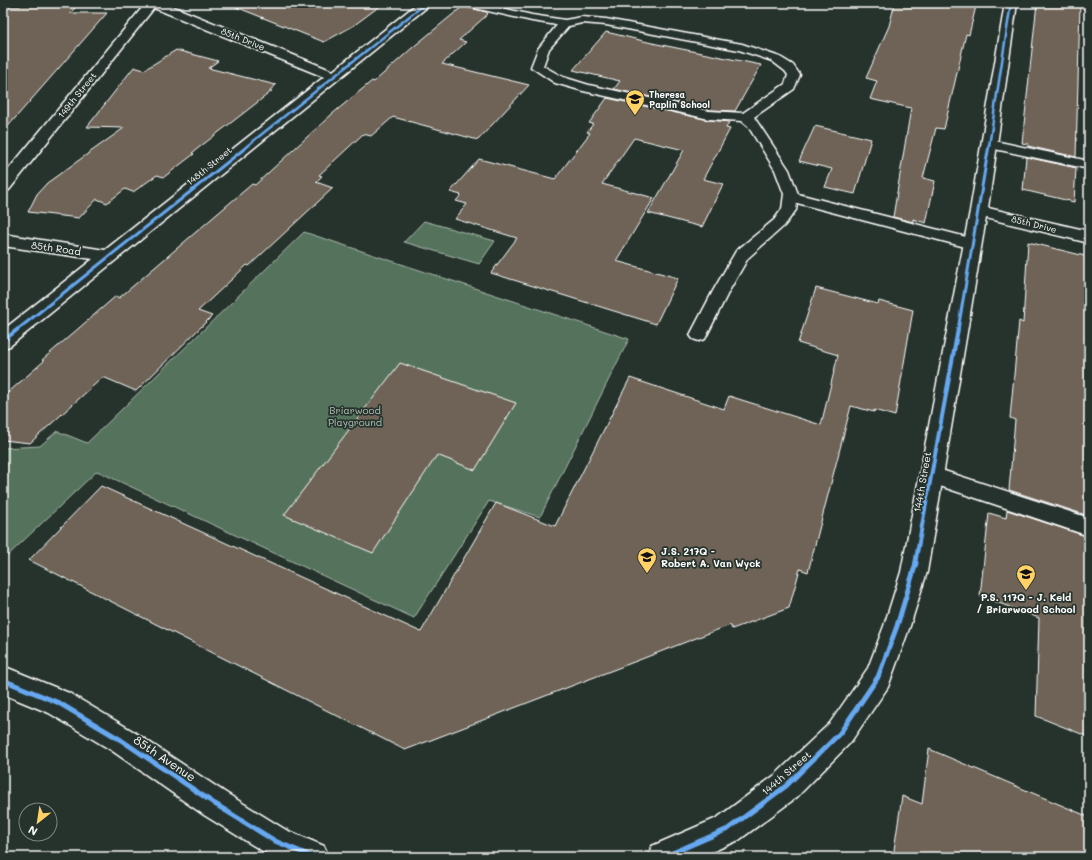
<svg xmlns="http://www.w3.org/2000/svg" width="1092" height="860" font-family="Mali,sans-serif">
<rect width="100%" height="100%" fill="#26332d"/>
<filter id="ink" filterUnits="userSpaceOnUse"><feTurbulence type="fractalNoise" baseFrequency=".025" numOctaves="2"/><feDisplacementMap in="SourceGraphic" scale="8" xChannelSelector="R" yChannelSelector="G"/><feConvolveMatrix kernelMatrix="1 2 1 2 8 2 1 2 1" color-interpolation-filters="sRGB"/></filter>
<g filter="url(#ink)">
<path fill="#54735c" stroke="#aab9ae" d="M 424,221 L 495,241 L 479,264 L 404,242 Z
M 304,232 L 629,339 L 540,517 L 489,501 L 414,618 L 97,471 L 3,560 L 3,448 L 40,446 L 57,431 L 87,443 Z"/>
<path fill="#6e6457" stroke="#fff" d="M 23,3 L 79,4 L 70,13 L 107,13 L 3,132 L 3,6 L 20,6 Z
M 231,3 L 384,3 L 353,26 L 324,42 L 231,5 Z
M 895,3 L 959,3 L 976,6 L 969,35 L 966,34 L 944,129 L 936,128 L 923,178 L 935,181 L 926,223 L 913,219 L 913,222 L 893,217 L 911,108 L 870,99 L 877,81 L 866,78 L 889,26 Z
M 1037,3 L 1067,3 L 1080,5 L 1076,157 L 1028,146 L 1028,144 L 1022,143 Z
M 463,6 L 486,12 L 488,14 L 459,40 L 466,42 L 442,64 L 529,85 L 478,140 L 393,117 L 371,136 L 363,134 L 319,175 L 322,176 L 316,182 L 333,188 L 249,266 L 247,265 L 198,311 L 212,316 L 136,391 L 103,377 L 30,443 L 3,440 L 3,397 L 44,361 L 42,360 L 116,296 L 119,298 L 252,184 L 255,185 L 331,115 L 372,81 L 374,82 L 412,48 Z
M 606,32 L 652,43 L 761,65 L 735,111 L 709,110 L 614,89 L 620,81 L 573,70 Z
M 176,50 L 218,61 L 208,68 L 276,85 L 269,91 L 272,91 L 192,153 L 194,154 L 164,177 L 157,175 L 133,192 L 125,189 L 107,203 L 97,199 L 79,218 L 28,212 L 37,194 L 47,183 L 124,128 L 87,127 L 134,67 L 144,70 Z
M 607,98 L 709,120 L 729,122 L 726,128 L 730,129 L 703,179 L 723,184 L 702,227 L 648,213 L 684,150 L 634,138 L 602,184 L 654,198 L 616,261 L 678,278 L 656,324 L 491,273 L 517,238 L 455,219 L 467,204 L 456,201 L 461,195 L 450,192 L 479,159 L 555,179 L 590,133 L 587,132 L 593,124 L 589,123 Z
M 815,126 L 871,139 L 855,194 L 825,187 L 832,169 L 799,161 Z
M 1026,157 L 1076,168 L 1074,202 L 1023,190 Z
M 1028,242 L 1089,257 L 1089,516 L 1009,490 L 1015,420 L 1010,418 L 1019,321 L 1023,323 Z
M 816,288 L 878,304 L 879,301 L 913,310 L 895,416 L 874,410 L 874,412 L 851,406 L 808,572 L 800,569 L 789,608 L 732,629 L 730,625 L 405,750 L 29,560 L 101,486 L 421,632 L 496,503 L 555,526 L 630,378 L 724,409 L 729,396 L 821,425 L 838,355 L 798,343 Z
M 400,363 L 516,403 L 475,470 L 437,455 L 373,553 L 284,515 Z
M 1007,510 L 1089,537 L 1089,737 L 1036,716 L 1039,618 L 980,596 L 989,513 L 1006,518 Z
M 929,749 L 1089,817 L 1089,857 L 893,857 L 902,796 L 922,804 Z"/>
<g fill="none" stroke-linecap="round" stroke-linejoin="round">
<g stroke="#fff" stroke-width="3">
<path id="service" d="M 461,3 L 480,3 L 532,15 L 565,20 L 582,17 L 606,19 L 742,44 L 780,57 L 793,65 L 800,75 L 794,89 L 754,117 L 789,170 L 798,194 L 978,240 L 981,244 L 978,248 L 973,249 L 797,203 L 796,210 L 784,226 L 748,258 L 729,291 L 705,339 L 699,341 L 693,339 L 690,335 L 713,291 L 736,251 L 774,220 L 782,209 L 784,194 L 775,170 L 748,126 L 742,121 L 709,119 L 583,91 L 555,83 L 531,67 L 538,49 L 557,25 L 532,21 L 466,6 ZM 582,23 L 606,25 L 739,50 L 772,61 L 785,71 L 788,75 L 785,84 L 743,113 L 709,111 L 589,85 L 563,77 L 543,66 L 549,49 L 569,26 Z
M 992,3 L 1015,3 L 1016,5 L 1011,8 L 993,5 Z
M 990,140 L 1089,161 L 1089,169 L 985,147 L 983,144 L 985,141 Z
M 932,467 L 1089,518 L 1089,536 L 925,481 L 922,475 L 925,469 Z"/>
</g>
<g stroke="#fff" stroke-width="3">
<path id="minor" d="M 146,3 L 164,3 L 333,71 L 418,3 L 432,3 L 10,346 L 3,348 L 3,330 L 93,259 L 3,246 L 3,234 L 105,250 L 324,77 L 154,8 L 9,190 L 3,192 L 3,176 Z
M 1005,3 L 1017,3 L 988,208 L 1089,231 L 1089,243 L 986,218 L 927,572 L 910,626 L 888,687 L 850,743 L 797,797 L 739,840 L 700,857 L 647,857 L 652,846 L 717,818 L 775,775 L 830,723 L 868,668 L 884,626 L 901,572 L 970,211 Z
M 3,666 L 69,693 L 131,730 L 226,793 L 286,830 L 324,846 L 329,857 L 275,857 L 264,852 L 204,815 L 111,750 L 49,713 L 3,694 Z"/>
</g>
<use href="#service" fill="#26332d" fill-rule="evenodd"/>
<use href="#minor" fill="#26332d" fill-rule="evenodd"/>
<g stroke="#26332d" stroke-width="4">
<path id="cycleway-far3" d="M 247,146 L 426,3
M 989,146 L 1011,3"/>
</g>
<g stroke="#26332d" stroke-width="5">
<path id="cycleway-far2" d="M 17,330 L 249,145
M 958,330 L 989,145"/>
</g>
<g stroke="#26332d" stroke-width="6">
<path id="cycleway-far1" d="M 3,341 L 18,329
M 915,564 L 958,329"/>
</g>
<g stroke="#26332d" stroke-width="8">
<path id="cycleway" d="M 3,680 L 59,703 L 121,740 L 215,804 L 275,841 L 313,857
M 663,857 L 728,829 L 786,786 L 840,733 L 878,677 L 897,626 L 916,563"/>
</g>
<use href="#cycleway-far3" stroke="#66a8f1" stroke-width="2.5"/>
<use href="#cycleway-far2" stroke="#66a8f1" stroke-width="3"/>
<use href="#cycleway-far1" stroke="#66a8f1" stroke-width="4"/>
<use href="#cycleway" stroke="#66a8f1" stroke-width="5"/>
</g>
</g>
<defs>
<g id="school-pin" transform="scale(1)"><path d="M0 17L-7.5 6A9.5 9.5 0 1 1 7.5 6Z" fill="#ffd166" stroke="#26332d"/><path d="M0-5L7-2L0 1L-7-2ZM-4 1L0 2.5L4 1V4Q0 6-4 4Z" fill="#111"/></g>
</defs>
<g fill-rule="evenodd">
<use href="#school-pin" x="635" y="99"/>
<use href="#school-pin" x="647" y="557"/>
<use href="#school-pin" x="1026" y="574"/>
</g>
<g text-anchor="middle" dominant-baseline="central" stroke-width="3.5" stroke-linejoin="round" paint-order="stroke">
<g font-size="9" fill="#fff" stroke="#26332d">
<text transform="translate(243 39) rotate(22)">85th Drive</text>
<text transform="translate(77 95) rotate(-51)">149th Street</text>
<text transform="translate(209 166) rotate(-39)">148th Street</text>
<text transform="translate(1034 224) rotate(14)">85th Drive</text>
</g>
<g font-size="9" font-weight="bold" fill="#fff" stroke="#26332d" text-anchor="start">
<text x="649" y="94">Theresa<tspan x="649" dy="10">Paplin School</tspan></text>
</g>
<g font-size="10" fill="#fff" stroke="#26332d">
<text transform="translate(56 248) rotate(8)">85th Road</text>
<text transform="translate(922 482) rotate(-80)">144th Street</text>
<text transform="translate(786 773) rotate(-41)">144th Street</text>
</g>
<g font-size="10" fill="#b2c0b6" stroke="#26332d">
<text x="355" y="410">Briarwood<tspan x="355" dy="12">Playground</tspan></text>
</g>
<g font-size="10" font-weight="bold" fill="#fff" stroke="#26332d" text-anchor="start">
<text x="661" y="551">J.S. 217Q -<tspan x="661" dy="12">Robert A. Van Wyck</tspan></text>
<text x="1026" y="597" text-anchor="middle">P.S. 117Q - J. Keld<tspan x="1026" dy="12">/ Briarwood School</tspan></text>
</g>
<g font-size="12" fill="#fff" stroke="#26332d">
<text transform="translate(165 758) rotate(34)">85th Avenue</text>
</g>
</g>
<rect width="1092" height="860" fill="none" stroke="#26332d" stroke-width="16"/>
<rect x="8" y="8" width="1076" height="844" fill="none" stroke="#fff" stroke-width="1.5" filter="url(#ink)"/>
<g transform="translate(38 822) rotate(210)"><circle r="19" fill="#26332d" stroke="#7d8581"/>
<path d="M0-3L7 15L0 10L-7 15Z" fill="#ffd166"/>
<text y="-6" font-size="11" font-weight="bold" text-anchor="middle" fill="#ffffff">N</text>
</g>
</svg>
